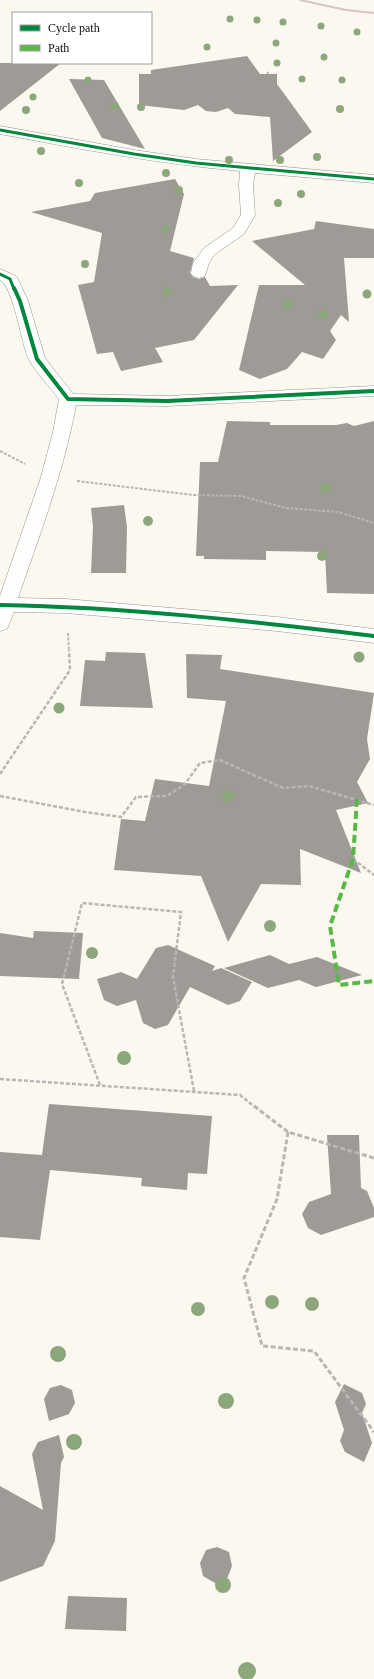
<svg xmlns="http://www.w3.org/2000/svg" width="374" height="1679" font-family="Georgia,serif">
<rect width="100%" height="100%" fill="#fbf8f0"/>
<path fill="#9e9a96" d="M 247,56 L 260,74 L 267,74 L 267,71 L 269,74 L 277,74 L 277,84 L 312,132 L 273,161 L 270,117 L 235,114 L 228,108 L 216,112 L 206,111 L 198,105 L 184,110 L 139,105 L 139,74 L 151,74 L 151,70 Z
M 0,63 L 61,63 L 0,111 Z
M 69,79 L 104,80 L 145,149 L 102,138 Z
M 175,179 L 184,194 L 170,251 L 194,258 L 190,273 L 193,277 L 199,279 L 205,277 L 210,286 L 238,285 L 194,340 L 155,348 L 163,362 L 121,371 L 113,352 L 97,354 L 78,285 L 94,282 L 102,233 L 31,212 L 90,201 L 95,193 Z
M 316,221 L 374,229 L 374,258 L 344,258 L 349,322 L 341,315 L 330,331 L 336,340 L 323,359 L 302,352 L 287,369 L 260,379 L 239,370 L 259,285 L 305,285 L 252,241 L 314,229 Z
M 227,421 L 270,422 L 270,425 L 336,425 L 347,423 L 354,426 L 374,421 L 374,594 L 327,593 L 325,552 L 266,551 L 266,560 L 204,559 L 204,556 L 196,556 L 200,462 L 218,462 Z
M 124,505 L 127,527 L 126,573 L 91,573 L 93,527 L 91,508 Z
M 106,652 L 145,653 L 153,708 L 80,706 L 85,660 L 105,661 Z
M 186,654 L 222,655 L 220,669 L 374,693 L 367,739 L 370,759 L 357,782 L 368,803 L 336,810 L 361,873 L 300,849 L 301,885 L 261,884 L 228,942 L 201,876 L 114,870 L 121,819 L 145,821 L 155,779 L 209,786 L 226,701 L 187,698 Z
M 34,931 L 83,933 L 79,979 L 0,976 L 0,933 L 33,938 Z
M 168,945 L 215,966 L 212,971 L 221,968 L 252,982 L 240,1001 L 228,1005 L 190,987 L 168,1025 L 155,1029 L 143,1023 L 136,1000 L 117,1006 L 104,1000 L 97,979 L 121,972 L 137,979 L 156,948 Z
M 270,955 L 289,964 L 317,957 L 362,975 L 316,987 L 299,980 L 268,988 L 224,968 Z
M 49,1104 L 212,1116 L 207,1174 L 188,1173 L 187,1190 L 141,1186 L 142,1178 L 50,1170 L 40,1240 L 0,1237 L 0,1152 L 42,1155 Z
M 327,1135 L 359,1135 L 361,1188 L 367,1191 L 374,1208 L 374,1217 L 321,1235 L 308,1228 L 302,1214 L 309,1202 L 331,1194 Z
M 344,1384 L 362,1393 L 366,1404 L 362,1413 L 372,1443 L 364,1462 L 345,1452 L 340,1441 L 344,1430 L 335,1402 Z
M 61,1385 L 72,1390 L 75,1403 L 69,1414 L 49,1421 L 44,1399 L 50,1388 Z
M 59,1435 L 64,1457 L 61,1463 L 55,1541 L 43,1566 L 0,1582 L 0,1486 L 43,1510 L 32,1454 L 38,1442 Z
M 217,1547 L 229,1552 L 232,1566 L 227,1579 L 215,1583 L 203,1576 L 200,1563 L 206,1550 Z
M 68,1596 L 127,1598 L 126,1631 L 65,1629 Z"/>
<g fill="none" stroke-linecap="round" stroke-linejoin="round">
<g stroke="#94938f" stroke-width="1">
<path id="minor" d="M 0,126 L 134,150 L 196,159 L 374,175 L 374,183 L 255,173 L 253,185 L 255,215 L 244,234 L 215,254 L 209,263 L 205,276 L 199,278 L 193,276 L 191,273 L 193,263 L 204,248 L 233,228 L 241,215 L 239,185 L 240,171 C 159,164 80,149 0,134 Z
M 0,269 L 16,276 L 18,279 L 28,301 L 45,358 L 73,394 L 167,396 L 374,386 L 374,396 L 167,406 L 76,405 C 64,471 40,534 18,598 L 66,599 L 277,617 L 374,629 L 374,643 L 277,631 L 66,613 L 14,612 L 7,629 L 0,631 L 0,596 L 41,477 L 53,432 L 59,399 C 50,387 37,374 29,360 C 21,344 14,287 0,280 Z"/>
</g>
<path stroke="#b8b7b6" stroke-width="2" stroke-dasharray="3 1.5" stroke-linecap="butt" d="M 0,451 L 25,464
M 77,481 L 193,495 L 241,496 L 286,508 L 338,512 L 374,523
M 68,633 L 69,651"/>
<path stroke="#b8b7b6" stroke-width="2.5" stroke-dasharray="4 2" stroke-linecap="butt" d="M 0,774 L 70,670 L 69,650
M 0,796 L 85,812 L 121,817 L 136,797 L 167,796 L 185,784 L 200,763 L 220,760 L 283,788 L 309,786 L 374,805
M 353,859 L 374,875
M 0,1079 L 240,1095 L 255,1107
M 100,1085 L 62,984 L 82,903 L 181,912 L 173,977 L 194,1091"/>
<path stroke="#b8b7b6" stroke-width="3" stroke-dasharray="5 2.5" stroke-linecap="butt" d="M 254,1106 L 288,1132 L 374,1158
M 288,1132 L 277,1199 L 244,1278 L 262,1346 L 314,1351 L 374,1432"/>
<use href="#minor" fill="#fefefd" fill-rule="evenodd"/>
<path stroke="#d7c4c6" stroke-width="2" d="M 300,0 L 346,10 L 374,13"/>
<path stroke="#58b947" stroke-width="4" stroke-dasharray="8 4" stroke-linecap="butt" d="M 357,799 L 353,859 L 330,926 L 339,985 L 374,981"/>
<g stroke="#fff" stroke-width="4.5">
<path id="cycleway-far1" d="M 0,130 L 134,154 L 196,163 L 374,179
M 0,274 L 10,279 L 14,289"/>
</g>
<g stroke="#fff" stroke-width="6">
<path id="cycleway" d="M 14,288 L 20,301 L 37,359 L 68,399 L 167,401 L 374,391
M 0,605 C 125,607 250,621 374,636"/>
</g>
<use href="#cycleway-far1" stroke="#00873e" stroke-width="3"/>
<use href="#cycleway" stroke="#00873e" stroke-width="4"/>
</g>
<g fill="#8da77c">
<circle cx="230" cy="19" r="3.5"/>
<circle cx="257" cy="20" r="3.5"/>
<circle cx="283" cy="22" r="3.5"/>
<circle cx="321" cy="26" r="3.5"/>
<circle cx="357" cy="32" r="3.5"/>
<circle cx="276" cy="43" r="3.5"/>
<circle cx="207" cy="47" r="3.5"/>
<circle cx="324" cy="57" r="3.5"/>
<circle cx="277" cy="63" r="3.5"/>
<circle cx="302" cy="79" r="3.5"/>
<circle cx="88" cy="80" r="3.5"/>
<circle cx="342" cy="80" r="3.5"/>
<circle cx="33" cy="97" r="3.5"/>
<circle cx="115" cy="106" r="4"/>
<circle cx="141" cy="107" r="4"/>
<circle cx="340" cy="109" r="4"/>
<circle cx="26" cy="110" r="4"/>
<circle cx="41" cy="151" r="4"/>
<circle cx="317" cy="157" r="4"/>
<circle cx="229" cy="160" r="4"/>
<circle cx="280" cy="160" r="4"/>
<circle cx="166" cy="173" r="4"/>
<circle cx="79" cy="183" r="4"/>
<circle cx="179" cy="190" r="4"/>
<circle cx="301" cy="194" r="4"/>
<circle cx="278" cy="203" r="4"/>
<circle cx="166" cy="229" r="4"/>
<circle cx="85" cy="264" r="4"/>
<circle cx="167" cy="292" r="4.5"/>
<circle cx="367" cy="294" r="4.5"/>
<circle cx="288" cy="305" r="4.5"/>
<circle cx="323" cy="314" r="4.5"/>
<circle cx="325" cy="488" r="5"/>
<circle cx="148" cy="521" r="5"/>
<circle cx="322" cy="556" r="5"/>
<circle cx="359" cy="657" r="5.5"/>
<circle cx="59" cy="708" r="5.5"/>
<circle cx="228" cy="796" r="6"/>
<circle cx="270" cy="926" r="6"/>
<circle cx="92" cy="953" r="6"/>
<circle cx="124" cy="1058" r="7"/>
<circle cx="272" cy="1302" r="7"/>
<circle cx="312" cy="1304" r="7"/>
<circle cx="198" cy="1309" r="7"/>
<circle cx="58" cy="1354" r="8"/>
<circle cx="226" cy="1401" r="8"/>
<circle cx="74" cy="1442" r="8"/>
<circle cx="223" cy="1585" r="8"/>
<circle cx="247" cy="1671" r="9"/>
</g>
<rect x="12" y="12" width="140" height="52" fill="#ffffff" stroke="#9e9e9e"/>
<rect x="20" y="25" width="20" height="6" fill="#00873e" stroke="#9e9e9e"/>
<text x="48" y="32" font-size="12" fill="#0d0d0d">Cycle path</text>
<rect x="20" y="45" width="20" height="6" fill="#58b947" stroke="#9e9e9e"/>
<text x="48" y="52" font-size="12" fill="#0d0d0d">Path</text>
</svg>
